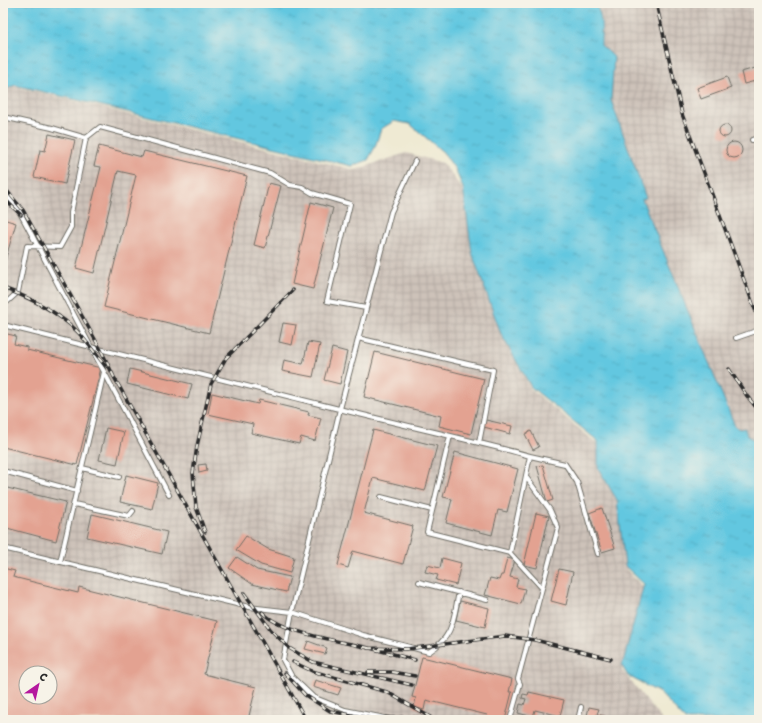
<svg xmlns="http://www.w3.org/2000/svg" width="762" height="723" font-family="'Shantell Sans',sans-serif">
<defs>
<pattern id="industrial-grid" width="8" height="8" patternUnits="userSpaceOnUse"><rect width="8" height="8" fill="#cdc2b9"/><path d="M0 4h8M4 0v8" fill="none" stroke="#b0a79f"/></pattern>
<pattern id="water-ripples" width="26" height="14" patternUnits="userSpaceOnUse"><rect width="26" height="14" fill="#62c7e0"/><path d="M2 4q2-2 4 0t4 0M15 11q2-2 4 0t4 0" fill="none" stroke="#55abc0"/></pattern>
</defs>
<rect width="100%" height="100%" fill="#f7f3e8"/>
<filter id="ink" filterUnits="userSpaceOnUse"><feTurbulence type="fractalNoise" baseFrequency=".025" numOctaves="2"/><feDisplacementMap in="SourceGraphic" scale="8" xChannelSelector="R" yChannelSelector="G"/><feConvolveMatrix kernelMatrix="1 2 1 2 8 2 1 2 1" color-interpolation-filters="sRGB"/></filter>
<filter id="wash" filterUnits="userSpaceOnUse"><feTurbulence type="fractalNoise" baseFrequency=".012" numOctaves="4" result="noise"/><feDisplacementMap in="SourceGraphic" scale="16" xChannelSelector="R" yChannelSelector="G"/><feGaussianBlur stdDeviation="0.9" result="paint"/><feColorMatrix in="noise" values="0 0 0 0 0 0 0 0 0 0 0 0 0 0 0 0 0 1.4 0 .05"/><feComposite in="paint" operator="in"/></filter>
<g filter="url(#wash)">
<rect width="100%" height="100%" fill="#efead3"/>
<path fill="url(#industrial-grid)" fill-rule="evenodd" d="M 594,3 L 759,3 L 759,442 L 747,436 L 735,426 L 642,199 L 646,197 L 610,100 L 614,58 L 601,45 L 599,8 Z
M 3,83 L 355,170 L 406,153 L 443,163 L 463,190 L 472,254 L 501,334 L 531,389 L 599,445 L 598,469 L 618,502 L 627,570 L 643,587 L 622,670 L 662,720 L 3,720 ZM 26,673 L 50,673 L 50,697 L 26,697 Z"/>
<path fill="url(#water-ripples)" stroke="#467986" d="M 3,3 L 594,3 C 604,15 601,31 601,45 L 614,57 L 611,100 L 646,198 L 642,199 L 735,426 L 739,429 L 745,428 L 747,436 L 759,442 L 759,720 L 685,720 L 660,693 L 628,676 L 622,666 L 644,584 L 625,566 L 617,500 L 598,468 L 598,441 L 531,387 L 501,334 L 472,253 L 463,188 L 455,169 L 443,152 L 410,124 L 394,121 L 381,129 L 375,147 L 368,160 L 352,166 L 15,85 L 3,91 Z"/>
<g id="blocks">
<path fill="#e3a291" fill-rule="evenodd" d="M 759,67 L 759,80 L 744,84 L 741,72 Z
M 727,77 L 731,88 L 701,99 L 697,88 Z
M719 131a6 6 0 1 1 12 0a6 6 0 1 1-12 0Z
M 49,134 L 75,140 L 65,184 L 34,177 L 40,150 L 45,151 Z
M726 150a8 8 0 1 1 16 0a8 8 0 1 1-16 0Z
M 99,146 L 142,157 L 144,151 L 247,176 L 209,333 L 104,307 L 136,175 L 118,171 L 94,273 L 76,268 L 101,167 L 94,166 Z
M 269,183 L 281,186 L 265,248 L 254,245 Z
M 311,202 L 333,208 L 313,289 L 292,284 Z
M 3,219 L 16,223 L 3,268 Z
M 283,323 L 296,325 L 292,345 L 279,342 Z
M 3,333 L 16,336 L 14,344 L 27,347 L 27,350 L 101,368 L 77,465 L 3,447 Z
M 308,342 L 320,344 L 313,377 L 282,371 L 284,360 L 303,364 Z
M 332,348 L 347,352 L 340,384 L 324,380 Z
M 375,352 L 484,379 L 471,434 L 439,426 L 441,416 L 364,397 Z
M 130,369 L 192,384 L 188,399 L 127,384 Z
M 212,393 L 258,404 L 259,400 L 309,412 L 308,415 L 321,418 L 315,441 L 301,437 L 299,444 L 251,433 L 253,424 L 208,414 Z
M 486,420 L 512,426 L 510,434 L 484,427 Z
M 106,428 L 124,432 L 117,464 L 99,460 Z
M 373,430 L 437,446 L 425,491 L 373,478 L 364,513 L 413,526 L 403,564 L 353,551 L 348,568 L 338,565 Z
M 531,431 L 539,447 L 533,450 L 525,434 Z
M 455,452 L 518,469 L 507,512 L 498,510 L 492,535 L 446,523 L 452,499 L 443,497 Z
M 206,464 L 207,471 L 199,473 L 198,465 Z
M 543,465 L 553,500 L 547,502 L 537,466 Z
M 126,475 L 158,483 L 152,509 L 120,502 Z
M 3,487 L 66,502 L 56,541 L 3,527 Z
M 602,508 L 615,548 L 602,552 L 589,513 Z
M 536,513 L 549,516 L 537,568 L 524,565 Z
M 92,514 L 167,532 L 162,554 L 87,537 Z
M 246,536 L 268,549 L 294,557 L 290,573 L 261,565 L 236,550 Z
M 237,557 L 257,570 L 290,577 L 286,592 L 252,584 L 229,568 Z
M 442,558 L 461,563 L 456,585 L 436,580 L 438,575 L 425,572 L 427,565 L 440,568 Z
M 507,558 L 515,560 L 510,577 L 518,579 L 516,587 L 525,589 L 521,604 L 485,595 L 490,578 L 499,580 L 501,575 L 503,575 Z
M 3,568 L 15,571 L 13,577 L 78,593 L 79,587 L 217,621 L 204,674 L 256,687 L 248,720 L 3,720 ZM 26,673 L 50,673 L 50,697 L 26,697 Z
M 559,569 L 573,572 L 566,605 L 551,601 Z
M 460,601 L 489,608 L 485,627 L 456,620 Z
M 308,641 L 327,648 L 325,654 L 305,649 Z
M 422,657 L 512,679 L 509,692 L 512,692 L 505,720 L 486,719 L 487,715 L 426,700 L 424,710 L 414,707 L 416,698 L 412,697 Z
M 315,680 L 341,688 L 338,695 L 313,687 Z
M 529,692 L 564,700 L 560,716 L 535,710 L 533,717 L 518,713 L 520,704 L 524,705 L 526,699 L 522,698 L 523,694 L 528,695 Z
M 589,707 L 599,709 L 597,714 L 605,716 L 604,720 L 586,720 Z"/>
</g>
</g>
<g filter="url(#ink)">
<use href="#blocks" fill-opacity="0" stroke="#706e66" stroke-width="1"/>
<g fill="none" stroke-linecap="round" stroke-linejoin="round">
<g stroke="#706e66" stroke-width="6">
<path id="lane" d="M 3,117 L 52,128 L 86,138
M 752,140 L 759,138
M 3,192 L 16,205 L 169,495
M 7,302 L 18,292 L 27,246 L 60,247 L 71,227 L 71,213 L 86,138 L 100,127 L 270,173 L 290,185 L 302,187 L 312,193 L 350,204 L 327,301 L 366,308
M 3,325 C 115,353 227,381 339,409 C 402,425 467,439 530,456 L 510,553 L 427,532 L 450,436
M 358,338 L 493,370 L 479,443
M 736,338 L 759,330
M 530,456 L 565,464 L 577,482 L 598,554
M 82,468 L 119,477
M 3,471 L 77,491
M 381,497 L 432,510
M 74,504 L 129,516 L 133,511
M 3,548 L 249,607 L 292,612 L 363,635 L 429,652 C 454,636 453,620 459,592
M 510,553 L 542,588
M 60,562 L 104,372
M 419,582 L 487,600
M 408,720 L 390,719 L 345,710 L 313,697 L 292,677 L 283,660 L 292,612 L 340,409 L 391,212 L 415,161
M 510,720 L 520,684 L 518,679 L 558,528 L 550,510 L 526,477
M 578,720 L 581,707"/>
</g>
<use href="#lane" stroke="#fff" stroke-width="4"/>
<g stroke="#2b2b2b" stroke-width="3.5">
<path id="rail" d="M 656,3 L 682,114 L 759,320
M 3,186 L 23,210 L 101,350 L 114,377 L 306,720
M 3,198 L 21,215
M 3,288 C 25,296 45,305 64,320 C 81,332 93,351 106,367
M 729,369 L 747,396 L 759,411
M 205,532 L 196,507 L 193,473 L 197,446 L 211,384 L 226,358 L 293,290
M 244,593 L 271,630 L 289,648 L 313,662 L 412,685
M 262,612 C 281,632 333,640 360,646 C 379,650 397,655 415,660
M 367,648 L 407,649 L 505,636 L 535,640 L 611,659
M 293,662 L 312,671 L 387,692 L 430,717
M 368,672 L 392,672 L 415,676
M 285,673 L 305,695 L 330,711 L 371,719 L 408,717 L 435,719"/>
</g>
<use href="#rail" stroke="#f7f3e8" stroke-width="2" stroke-dasharray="6" stroke-linecap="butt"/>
</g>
</g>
<rect width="762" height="723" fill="none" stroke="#f7f3e8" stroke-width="16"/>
<g transform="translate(38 685) rotate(34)"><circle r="19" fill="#f7f3e8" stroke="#a5a39c"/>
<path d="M0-3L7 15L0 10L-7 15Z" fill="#b5179e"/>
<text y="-6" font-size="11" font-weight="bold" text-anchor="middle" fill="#2b2b2b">С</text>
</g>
</svg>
